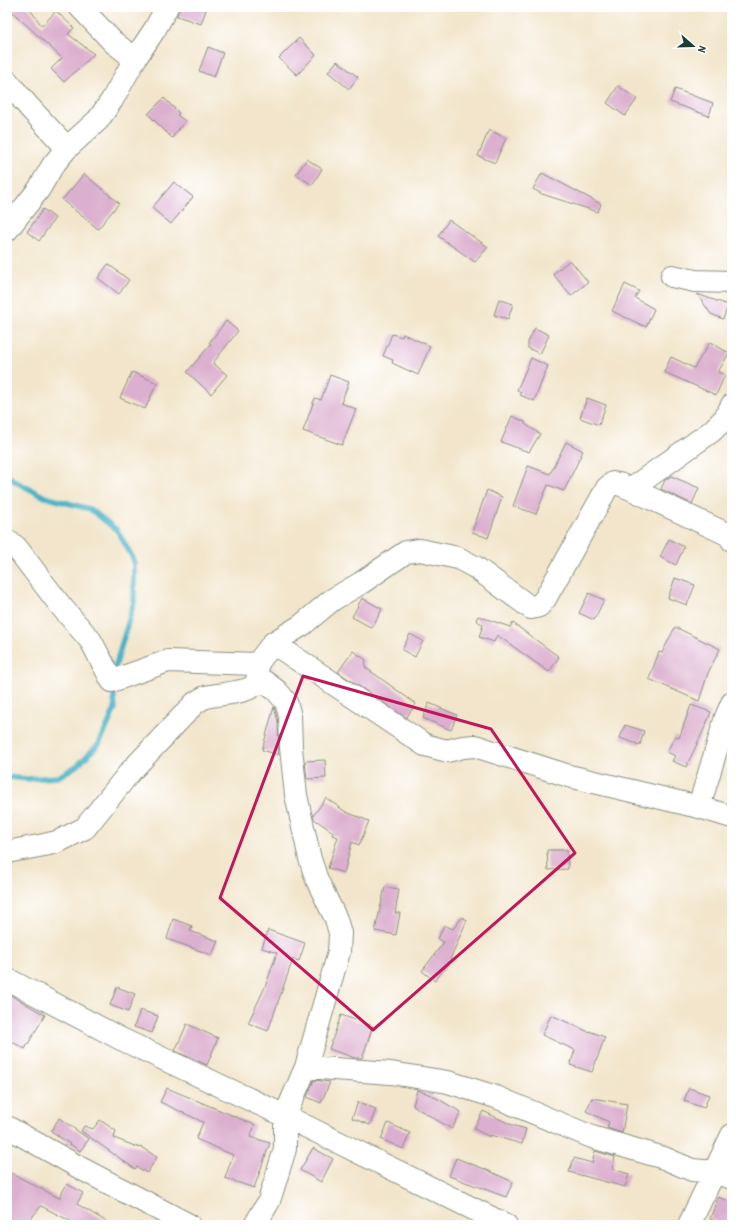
<svg xmlns="http://www.w3.org/2000/svg" width="739" height="1232" font-family="'Patrick Hand',sans-serif">
<rect width="100%" height="100%" fill="#fff"/>
<filter id="ink" filterUnits="userSpaceOnUse"><feTurbulence type="fractalNoise" baseFrequency=".025" numOctaves="2"/><feDisplacementMap in="SourceGraphic" scale="8" xChannelSelector="R" yChannelSelector="G"/><feConvolveMatrix kernelMatrix="1 2 1 2 8 2 1 2 1" color-interpolation-filters="sRGB"/></filter>
<filter id="wash" filterUnits="userSpaceOnUse"><feTurbulence type="fractalNoise" baseFrequency=".012" numOctaves="4" result="noise"/><feDisplacementMap in="SourceGraphic" scale="16" xChannelSelector="R" yChannelSelector="G"/><feGaussianBlur stdDeviation="0.9" result="paint"/><feColorMatrix in="noise" values="0 0 0 0 0 0 0 0 0 0 0 0 0 0 0 0 0 1.4 0 .05"/><feComposite in="paint" operator="in"/></filter>
<g filter="url(#wash)">
<rect width="100%" height="100%" fill="#f2e5cb"/>
<g fill="none" stroke-linecap="round" stroke-linejoin="round">
<path stroke="#47b2c5" stroke-width="5.5" d="M 7,475 L 16,482 L 45,497 L 90,509 L 117,530 L 134,560 L 134,602 L 114,671
M 7,777 L 28,779 L 58,777 L 78,765 L 99,744 L 115,709 L 113,686"/>
</g>
<g id="blocks">
<path fill="#dbafcf" d="M 7,7 L 28,7 L 42,26 L 56,11 L 74,28 L 68,34 L 94,54 L 64,82 L 51,69 L 62,58 Z
M 179,7 L 196,7 L 206,10 L 201,24 L 177,16 Z
M 299,38 L 316,55 L 297,75 L 279,58 Z
M 208,47 L 223,53 L 214,77 L 199,71 Z
M 337,61 L 358,77 L 349,89 L 328,72 Z
M 618,86 L 637,99 L 625,116 L 607,103 Z
M 675,89 L 713,103 L 709,116 L 670,102 Z
M 164,98 L 179,113 L 177,115 L 185,121 L 172,138 L 148,114 Z
M 489,130 L 506,138 L 495,163 L 478,156 Z
M 307,159 L 322,169 L 312,185 L 296,174 Z
M 542,173 L 601,204 L 598,212 L 542,194 L 533,189 Z
M 84,174 L 119,203 L 98,229 L 62,200 Z
M 174,182 L 193,197 L 171,224 L 152,208 Z
M 43,209 L 55,218 L 39,241 L 27,232 Z
M 449,220 L 488,247 L 475,262 L 438,236 Z
M 570,260 L 588,282 L 571,296 L 553,274 Z
M 108,264 L 129,280 L 119,294 L 98,278 Z
M 625,284 L 639,291 L 635,298 L 654,309 L 646,327 L 612,311 Z
M 697,294 L 728,305 L 723,319 L 711,314 Z
M 499,299 L 513,304 L 508,319 L 494,315 Z
M 226,321 L 238,331 L 213,363 L 227,375 L 211,394 L 187,372 L 211,344 L 209,343 Z
M 535,328 L 549,335 L 540,354 L 528,348 L 528,342 Z
M 392,334 L 402,337 L 403,334 L 430,346 L 418,375 L 392,363 L 393,360 L 383,356 Z
M 710,342 L 729,353 L 718,372 L 725,375 L 716,395 L 664,372 L 671,357 L 694,368 Z
M 531,358 L 548,366 L 534,401 L 520,395 L 521,392 L 517,390 Z
M 132,372 L 157,383 L 145,409 L 120,398 Z
M 330,375 L 349,382 L 341,403 L 356,409 L 342,445 L 303,431 L 315,398 L 321,400 Z
M 587,398 L 606,405 L 599,425 L 580,418 Z
M 512,416 L 525,422 L 525,424 L 540,434 L 529,452 L 501,442 Z
M 566,442 L 583,451 L 564,491 L 548,485 L 536,514 L 513,506 L 528,466 L 550,474 Z
M 671,476 L 699,488 L 692,504 L 661,489 L 665,480 Z
M 487,490 L 502,497 L 488,538 L 472,532 Z
M 669,539 L 684,547 L 676,565 L 660,557 Z
M 675,578 L 695,585 L 687,605 L 668,598 Z
M 589,593 L 604,600 L 594,620 L 579,613 Z
M 362,598 L 382,609 L 372,628 L 352,617 Z
M 478,616 L 510,627 L 513,623 L 559,657 L 549,672 L 497,635 L 494,642 L 479,637 L 483,625 L 476,620 Z
M 675,627 L 720,649 L 708,673 L 699,701 L 649,679 L 659,652 L 662,653 Z
M 410,634 L 423,641 L 415,657 L 402,650 Z
M 353,651 L 366,660 L 365,667 L 416,704 L 406,718 L 338,672 Z
M 429,703 L 457,715 L 451,730 L 423,718 Z
M 691,705 L 711,712 L 706,725 L 686,767 L 672,761 L 675,756 L 667,752 L 675,736 L 679,738 Z
M 274,707 L 278,722 L 279,755 L 262,750 Z
M 625,725 L 644,731 L 640,745 L 620,738 Z
M 325,760 L 326,778 L 307,779 L 305,761 Z
M 326,798 L 346,812 L 369,821 L 359,845 L 352,842 L 344,873 L 328,868 L 338,837 L 332,835 L 333,832 L 314,819 L 313,816 Z
M 547,850 L 567,850 L 568,869 L 548,870 Z
M 385,887 L 399,889 L 395,913 L 400,913 L 396,935 L 375,931 Z
M 462,917 L 467,920 L 448,964 L 435,981 L 422,971 L 444,942 L 438,939 L 444,925 L 453,929 Z
M 173,919 L 192,926 L 190,931 L 218,941 L 212,955 L 167,939 Z
M 268,930 L 305,943 L 299,961 L 293,959 L 268,1031 L 248,1023 L 265,987 L 277,953 L 262,948 Z
M 117,987 L 135,994 L 128,1012 L 110,1005 Z
M 7,993 L 45,1015 L 25,1049 L 7,1039 Z
M 140,1010 L 158,1016 L 152,1033 L 134,1027 Z
M 341,1015 L 373,1026 L 362,1058 L 355,1058 L 329,1049 Z
M 551,1015 L 589,1032 L 589,1031 L 605,1037 L 592,1072 L 570,1065 L 575,1050 L 542,1035 Z
M 187,1024 L 218,1038 L 207,1065 L 175,1051 Z
M 314,1080 L 330,1082 L 321,1103 L 307,1097 Z
M 167,1088 L 255,1125 L 250,1137 L 270,1143 L 254,1188 L 225,1178 L 233,1155 L 196,1139 L 203,1122 L 160,1102 Z
M 689,1088 L 709,1095 L 704,1108 L 684,1101 Z
M 417,1090 L 431,1095 L 461,1112 L 452,1129 L 413,1106 Z
M 592,1098 L 627,1104 L 622,1133 L 607,1128 L 609,1122 L 586,1111 Z
M 358,1102 L 376,1109 L 370,1125 L 352,1118 Z
M 483,1111 L 512,1125 L 526,1129 L 522,1144 L 490,1135 L 490,1137 L 474,1129 Z
M 59,1118 L 89,1139 L 80,1151 L 51,1131 Z
M 100,1120 L 116,1131 L 114,1138 L 140,1148 L 141,1147 L 157,1157 L 147,1173 L 137,1167 L 135,1169 L 81,1131 L 84,1126 L 93,1129 Z
M 388,1123 L 410,1133 L 403,1149 L 381,1139 Z
M 313,1148 L 333,1159 L 321,1182 L 300,1170 Z
M 595,1151 L 615,1157 L 612,1169 L 629,1174 L 625,1187 L 569,1172 L 574,1158 L 592,1163 Z
M 456,1158 L 487,1170 L 513,1182 L 506,1197 L 449,1176 Z
M 7,1171 L 59,1198 L 67,1184 L 83,1193 L 77,1204 L 112,1225 L 78,1225 L 41,1206 L 26,1225 L 7,1225 Z
M 718,1197 L 732,1202 L 732,1225 L 726,1225 L 710,1219 Z"/>
</g>
</g>
<g filter="url(#ink)">
<use href="#blocks" fill-opacity="0" stroke="#889180" stroke-width="1"/>
<g fill="none" stroke-linecap="round" stroke-linejoin="round">
<g stroke="#889180" stroke-width="24">
<path id="minor" d="M 80,7 L 113,42 L 135,59
M 7,81 L 29,107 L 67,148
M 7,230 L 39,189 L 53,165 L 67,148 L 98,120 L 112,100 L 135,59 L 155,29 L 167,7
M 672,276 L 695,281 L 732,282
M 631,489 L 712,431 L 725,418 L 732,405
M 7,541 L 16,547 L 60,605 L 91,641 L 112,681 L 168,661 L 257,664 L 273,643 L 425,745 L 447,751 L 463,747 L 475,746 L 569,776 L 699,807 L 732,817
M 273,643 L 302,625 L 332,600 L 361,583 L 406,552 L 420,550 L 458,558 L 475,567 L 531,608 L 539,606 L 545,599 L 607,488 L 613,483 L 619,484 L 631,489 L 729,535 L 732,540
M 699,807 L 726,717 L 732,703
M 7,852 L 44,845 L 57,842 L 85,828 L 130,772 L 195,703 C 199,701 202,698 206,697 C 217,694 250,693 256,683 C 259,678 257,670 257,664
M 7,979 L 121,1039 L 285,1116 L 506,1225
M 306,1067 L 391,1073 L 448,1082 L 496,1097 L 592,1137 L 664,1158 L 692,1170 L 714,1172 L 732,1178
M 7,1127 L 84,1170 L 189,1225
M 255,1225 L 269,1201 L 274,1185 L 285,1149 L 285,1116 L 306,1067 L 339,952 L 340,933 L 336,919 L 317,880 L 310,859 L 296,795 L 291,748 L 290,716 L 286,702 L 277,691 L 258,677
M 689,1225 L 732,1135"/>
</g>
<use href="#minor" stroke="#fff" stroke-width="22"/>
</g>
</g>
<path fill="none" stroke="#c2185b" stroke-width="3" stroke-linejoin="round" d="M 303,676 L 491,729 L 575,853 L 373,1030 L 220,898 Z"/>
<rect width="739" height="1232" fill="none" stroke="#fff" stroke-width="24"/>
<g transform="translate(693 46) rotate(110)" stroke="#ffffff" stroke-width="3" paint-order="stroke">
<path d="M0-3L7 15L0 10L-7 15Z" fill="#1f3d34"/>
<text y="-6" font-size="11" font-weight="bold" text-anchor="middle" fill="#1f3d34">N</text>
</g>
</svg>
